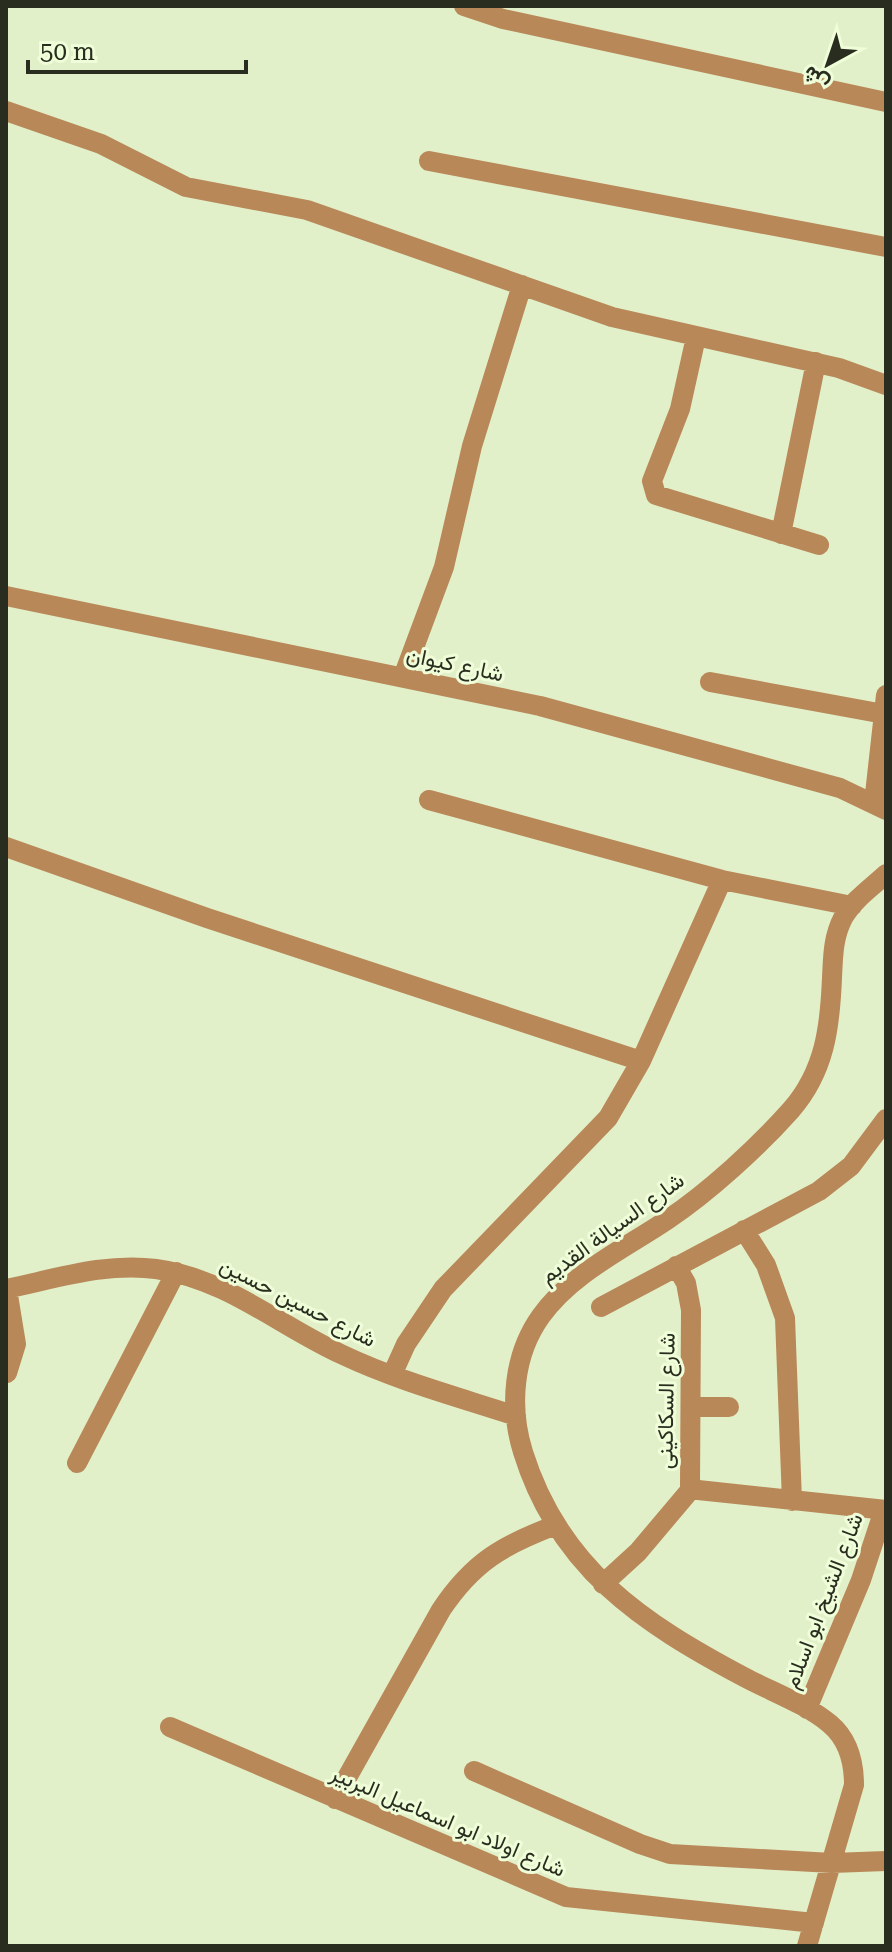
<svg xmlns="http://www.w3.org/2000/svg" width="892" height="1952" font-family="'Roboto Serif',Vazirmatn,serif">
<rect width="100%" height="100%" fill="#e2f0ca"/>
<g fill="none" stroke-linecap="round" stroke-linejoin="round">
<path stroke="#b98859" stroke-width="20" d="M 464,6 L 503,19 L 886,102
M 6,111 L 101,144 L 186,187 L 307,210 L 612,317 L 839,368 L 886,385
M 429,161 L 886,247
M 696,337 L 680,409 L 652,481 L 656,495 L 819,545
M 781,534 L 816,362
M 6,596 L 540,706 L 840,788 L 886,810
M 403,677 L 444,567 L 472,446 L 522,285
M 710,682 L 884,714
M 429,800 L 722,880 L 852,906
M 874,803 L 886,695
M 6,847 L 207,918 L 641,1061
M 744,1230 L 766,1265 L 785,1318 L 792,1501
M 676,1266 L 686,1283 L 691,1310 L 690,1486 L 698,1490 L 886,1510
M 6,1289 C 55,1279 106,1262 156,1269 C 228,1279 279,1326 343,1355 C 398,1381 458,1397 516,1416
M 601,1307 L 819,1191 L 851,1166 L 886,1119
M 7,1373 L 16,1344 L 7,1289
M 392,1375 L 406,1344 L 443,1289 L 608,1118 L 641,1061 L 722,880
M 693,1407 L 729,1407
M 77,1463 L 176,1272
M 603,1584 L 638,1552 L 692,1488
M 807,1709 L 861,1580 L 884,1510
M 170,1727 L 566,1897 L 814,1923
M 474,1771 L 640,1844 L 670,1854 L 832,1863 L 886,1861
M 335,1799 L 441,1610 C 473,1562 503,1545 556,1525
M 807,1946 L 854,1785 C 854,1762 849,1740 830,1724 C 806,1704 772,1692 744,1677 C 642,1623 559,1568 523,1452 C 509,1407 513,1355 541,1316 C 572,1273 624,1249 667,1220 C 709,1192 758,1147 791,1110 C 825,1071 830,1027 832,978 C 833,957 833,937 843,918 C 853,900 871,888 886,874"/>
</g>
<g text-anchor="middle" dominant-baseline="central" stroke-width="6" stroke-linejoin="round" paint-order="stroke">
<g font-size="22" fill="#282d1f" stroke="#effdd8">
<text transform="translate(455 664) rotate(12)">شارع كيوان</text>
<text transform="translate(612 1228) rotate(-36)">شارع السيالة القديم</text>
<text transform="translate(298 1302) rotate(27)">شارع حسين حسين</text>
<text transform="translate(666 1401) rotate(-89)">شارع السكاكينى</text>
<text transform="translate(823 1601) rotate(-69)">شارع الشيخ ابو اسلام</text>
<text transform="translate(448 1821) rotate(23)">شارع اولاد ابو اسماعيل البربير</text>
</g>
</g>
<rect width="892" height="1952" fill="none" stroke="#282d1f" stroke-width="16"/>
<g transform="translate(828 64) rotate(220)" stroke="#effdd8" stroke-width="6" paint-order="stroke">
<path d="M0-6L14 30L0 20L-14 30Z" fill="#282d1f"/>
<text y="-12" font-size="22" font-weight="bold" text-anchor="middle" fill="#282d1f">ش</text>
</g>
<path d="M28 60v12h218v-12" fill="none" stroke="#282d1f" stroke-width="4"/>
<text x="40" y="60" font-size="24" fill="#282d1f" stroke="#effdd8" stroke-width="6" paint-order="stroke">50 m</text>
</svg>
